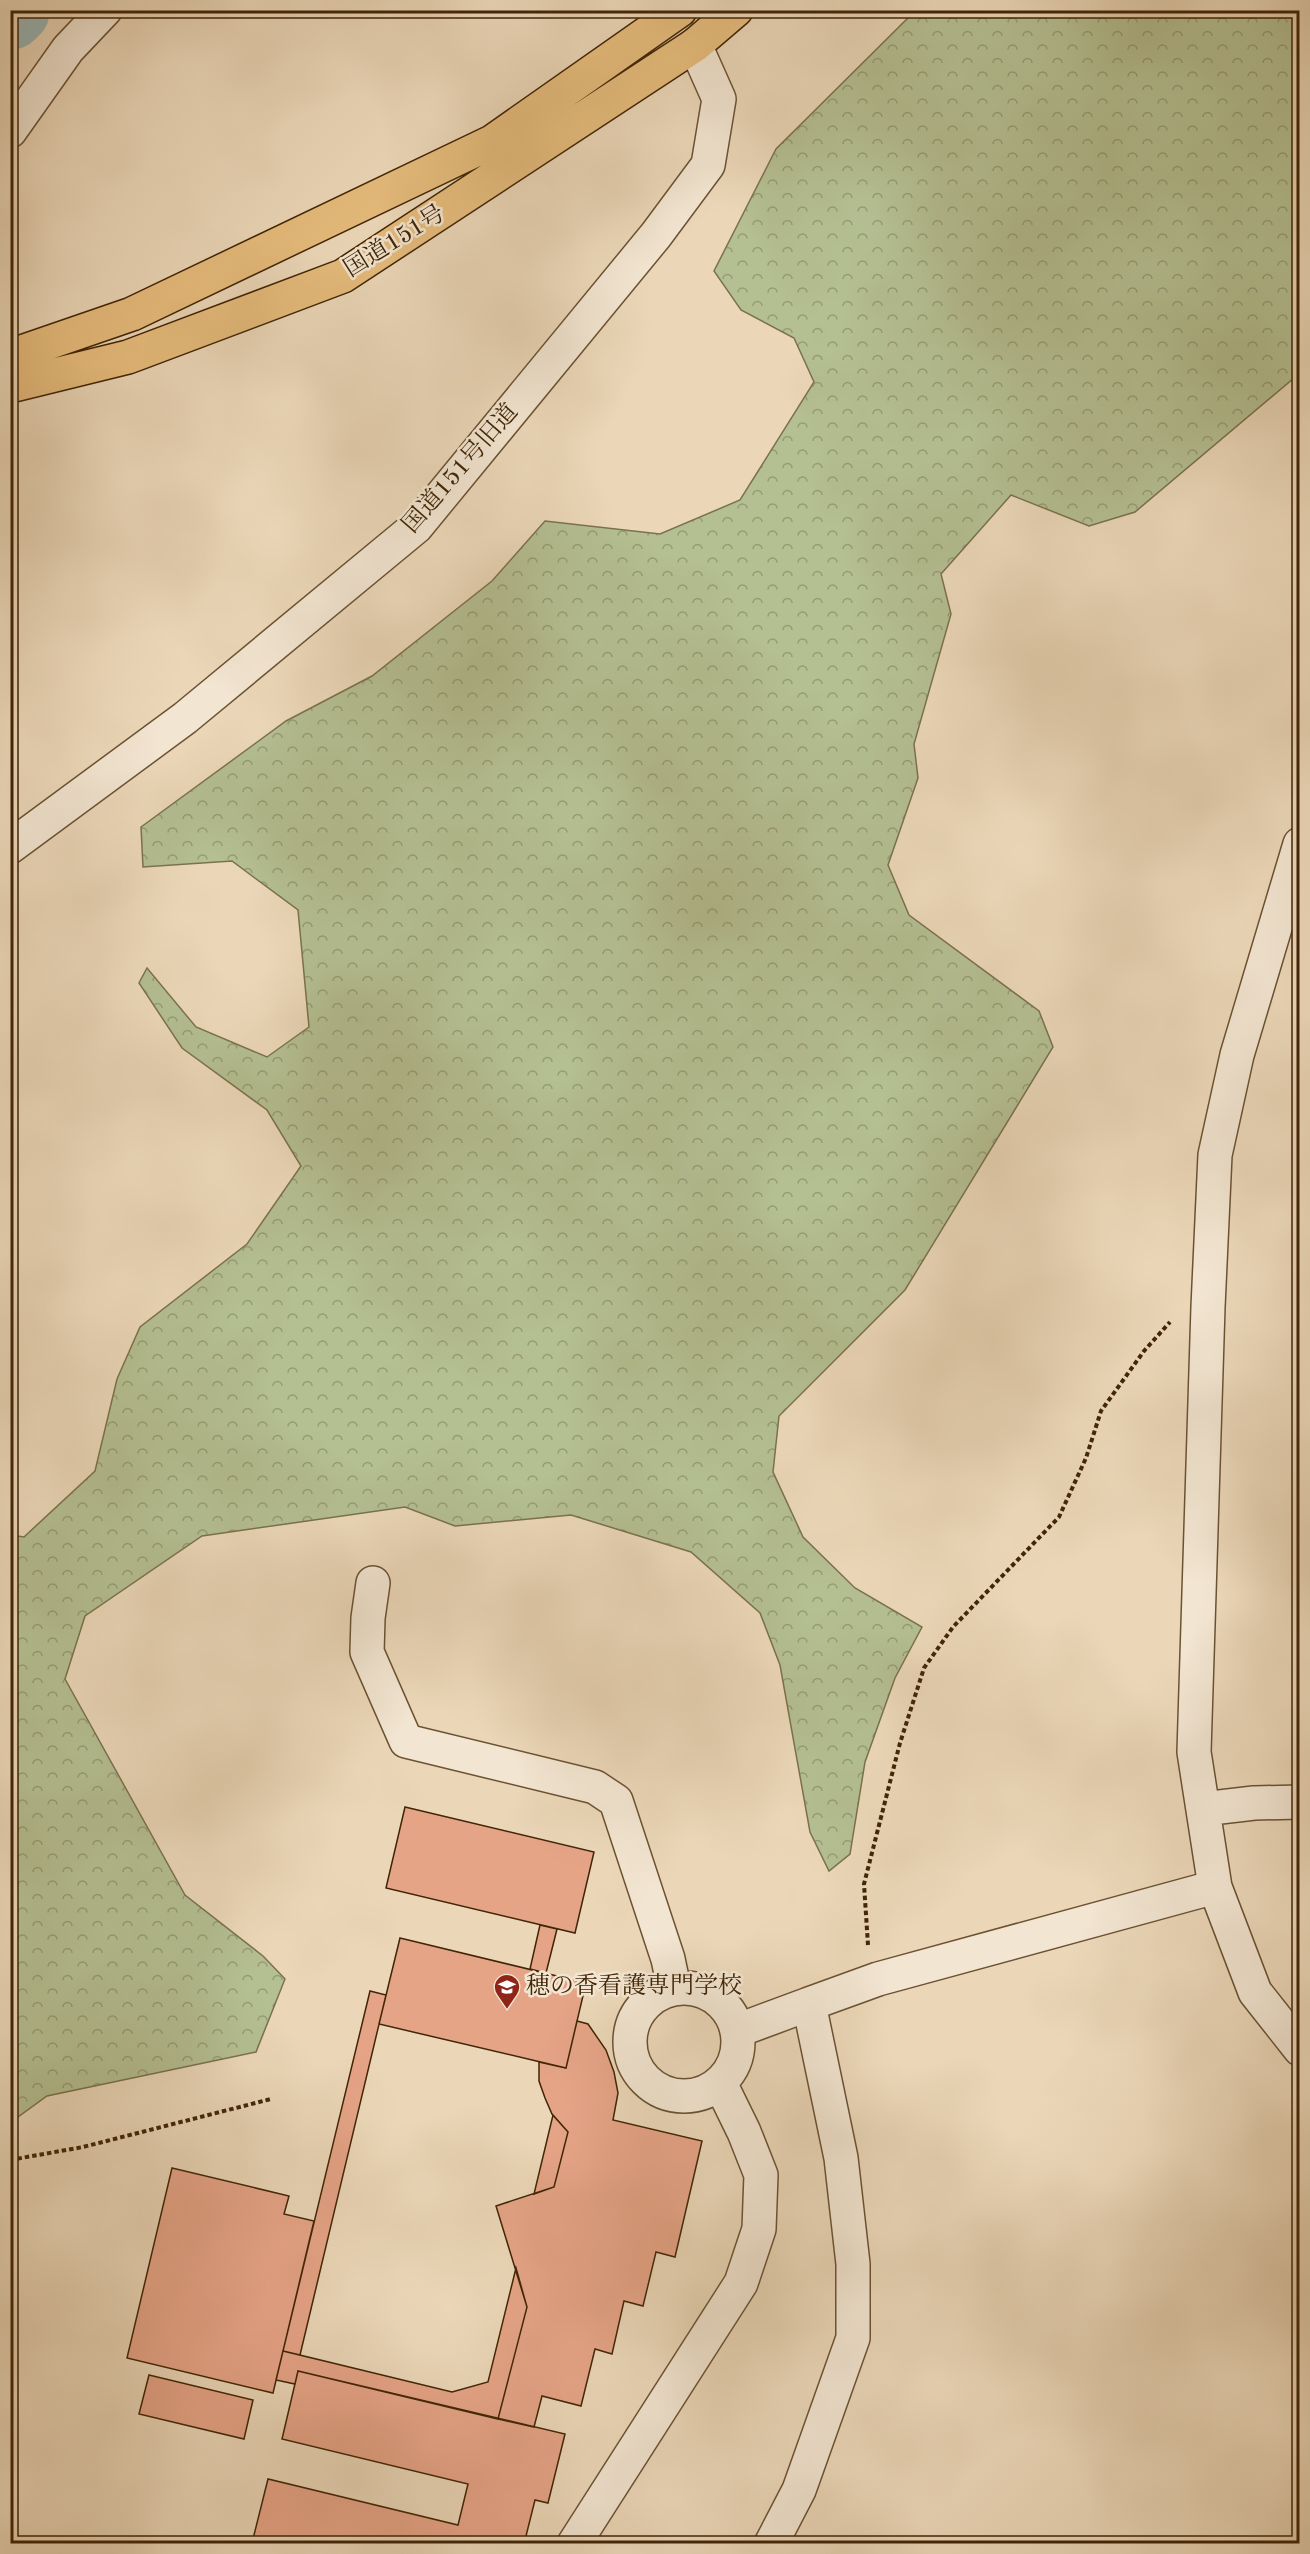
<svg xmlns="http://www.w3.org/2000/svg" width="1310" height="2554" font-family="'Old Standard TT','Noto Serif JP',serif">
<defs>
<pattern id="forest-crowns" width="20" height="18" patternUnits="userSpaceOnUse" patternTransform="scale(1.5)"><rect width="20" height="18" fill="#b4bf92"/><path d="M2 6a3 3 0 1 1 6 0M12 15a3 3 0 1 1 6 0" fill="none" stroke="#949b75"/></pattern>
</defs>
<rect width="100%" height="100%" fill="#ebd7b8"/>
<filter id="stains"><feTurbulence type="fractalNoise" baseFrequency=".00333" numOctaves="4"/><feColorMatrix values="0 0 0 0 .2 0 0 0 0 .09 0 0 0 0 .02 0 0 0 .5 -.17"/></filter>
<radialGradient id="worn" r=".72"><stop offset=".6" stop-color="#630" stop-opacity="0"/><stop offset="1" stop-color="#630" stop-opacity=".3"/></radialGradient>
<path fill="url(#forest-crowns)" stroke="#7a724c" stroke-width="1.5" d="M 915,11 L 1299,11 L 1300,373 L 1135,512 L 1089,526 L 1011,495 L 941,574 L 951,614 L 914,744 L 918,778 L 888,865 L 909,915 L 1039,1011 L 1053,1047 L 905,1290 L 779,1416 L 773,1472 L 803,1537 L 855,1588 L 922,1627 L 895,1678 L 865,1762 L 850,1854 L 829,1871 L 810,1832 L 780,1665 L 760,1613 L 691,1552 L 571,1515 L 455,1526 L 405,1507 L 202,1536 L 85,1616 L 65,1679 L 185,1895 L 263,1956 L 285,1979 L 256,2052 L 47,2096 L 11,2122 L 11,1535 L 24,1537 L 95,1471 L 117,1379 L 140,1327 L 247,1244 L 301,1166 L 267,1110 L 182,1048 L 139,983 L 147,968 L 196,1027 L 267,1057 L 309,1027 L 298,910 L 232,861 L 143,867 L 141,827 L 286,721 L 372,676 L 492,581 L 545,521 L 660,534 L 740,500 L 814,382 L 794,338 L 741,310 L 714,271 L 776,149 Z"/>
<g fill="none" stroke-linecap="round" stroke-linejoin="round">
<path stroke="#9bb7b8" stroke-width="70" d="M 10,15 L 15,10"/>
</g>
<path fill="#e6a487" stroke="#402506" stroke-width="1.5" d="M 405,1807 L 594,1852 L 575,1933 L 386,1888 Z
M 540,1925 L 557,1929 L 546,1973 L 530,1969 Z
M 400,1938 L 586,1983 L 566,2068 L 379,2024 Z
M 370,1991 L 386,1995 L 300,2355 L 283,2351 Z
M 577,2021 L 588,2024 L 606,2050 L 614,2072 L 618,2093 L 613,2120 L 702,2141 L 675,2257 L 656,2252 L 643,2306 L 624,2301 L 612,2354 L 595,2349 L 581,2406 L 542,2396 L 534,2427 L 498,2419 L 527,2307 L 496,2206 L 554,2187 L 568,2132 L 552,2114 L 545,2098 L 539,2081 L 539,2062 L 566,2068 Z
M 553,2115 L 568,2132 L 554,2187 L 534,2194 Z
M 172,2168 L 289,2196 L 284,2214 L 314,2221 L 273,2393 L 127,2358 Z
M 516,2268 L 527,2307 L 498,2419 L 298,2371 L 295,2384 L 276,2380 L 283,2351 L 452,2392 L 488,2382 Z
M 298,2371 L 565,2434 L 548,2503 L 535,2500 L 524,2544 L 252,2543 L 268,2479 L 458,2525 L 468,2484 L 282,2439 Z
M 149,2375 L 253,2400 L 244,2439 L 139,2414 Z"/>
<g fill="none" stroke-linecap="round" stroke-linejoin="round">
<g stroke="#6b5232" stroke-width="36">
<path id="minor" d="M 10,131 L 68,49 L 105,10
M 1300,844 L 1237,1055 L 1215,1155 L 1208,1307 L 1194,1752 L 1215,1887 L 1255,1992 L 1300,2049
M 10,847 L 185,718 L 416,527 L 656,235 L 708,165 L 719,99 L 695,45
M 373,1583 L 368,1618 L 367,1652 L 406,1741 L 595,1787 L 616,1801 L 668,1959 L 674,1988
M 1203,1809 L 1254,1803 L 1300,1802
M630 2042a54 54 0 1 1 108 0a54 54 0 1 1-108 0Z
M 739,2030 L 809,2004
M 574,2544 L 741,2283 L 759,2229 L 761,2175 L 744,2132 L 720,2083
M 771,2544 L 799,2490 L 853,2338 L 853,2264 L 841,2158 L 809,2004 L 878,1979 L 1215,1887"/>
</g>
<g stroke="#402506" stroke-width="36">
<path id="highway" d="M 10,356 L 132,314 L 492,142 L 680,10
M 10,386 L 128,357 L 343,276 L 695,45 L 736,10"/>
</g>
<path stroke="#402506" stroke-width="4" stroke-dasharray="4.5 3" stroke-linecap="butt" d="M 868,1945 L 864,1884 L 900,1743 L 924,1668 L 953,1627 L 1059,1517 L 1086,1458 L 1101,1411 L 1144,1351 L 1170,1322
M 10,2160 L 83,2147 L 271,2099"/>
<use href="#minor" stroke="#f2e5d1" stroke-width="33"/>
<use href="#highway" stroke="#e6bc7c" stroke-width="33"/>
</g>
<defs>
<g id="university-pin" transform="scale(1.35)"><path d="M0 17L-7.5 6A9.5 9.5 0 1 1 7.5 6Z" fill="#8f2418" stroke="#f2e5d1"/><path d="M0-5L7-2L0 1L-7-2ZM-4 1L0 2.5L4 1V4Q0 6-4 4Z" fill="#fff"/></g>
</defs>
<g fill-rule="evenodd">
<use href="#university-pin" x="507" y="1987"/>
</g>
<g text-anchor="middle" dominant-baseline="central" stroke-width="5" stroke-linejoin="round" paint-order="stroke">
<g font-size="24" fill="#402506" stroke="#f2e5d1">
<text transform="translate(395 242) rotate(-32)">国道151号</text>
<text transform="translate(461 469) rotate(-49)">国道151号旧道</text>
</g>
<g font-size="24" fill="#402506" stroke="#f2e5d1" text-anchor="start">
<text x="526" y="1987">穂の香看護専門学校</text>
</g>
</g>
<rect width="1310" height="2554" fill="none" stroke="#ebd7b8" stroke-width="36"/>
<rect x="12" y="12" width="1286" height="2530" fill="none" stroke="#402506" stroke-width="3"/>
<rect x="18" y="18" width="1274" height="2518" fill="none" stroke="#402506" stroke-width="1.5"/>
<rect width="100%" height="100%" filter="url(#stains)"/>
<rect width="100%" height="100%" fill="url(#worn)"/>
</svg>
